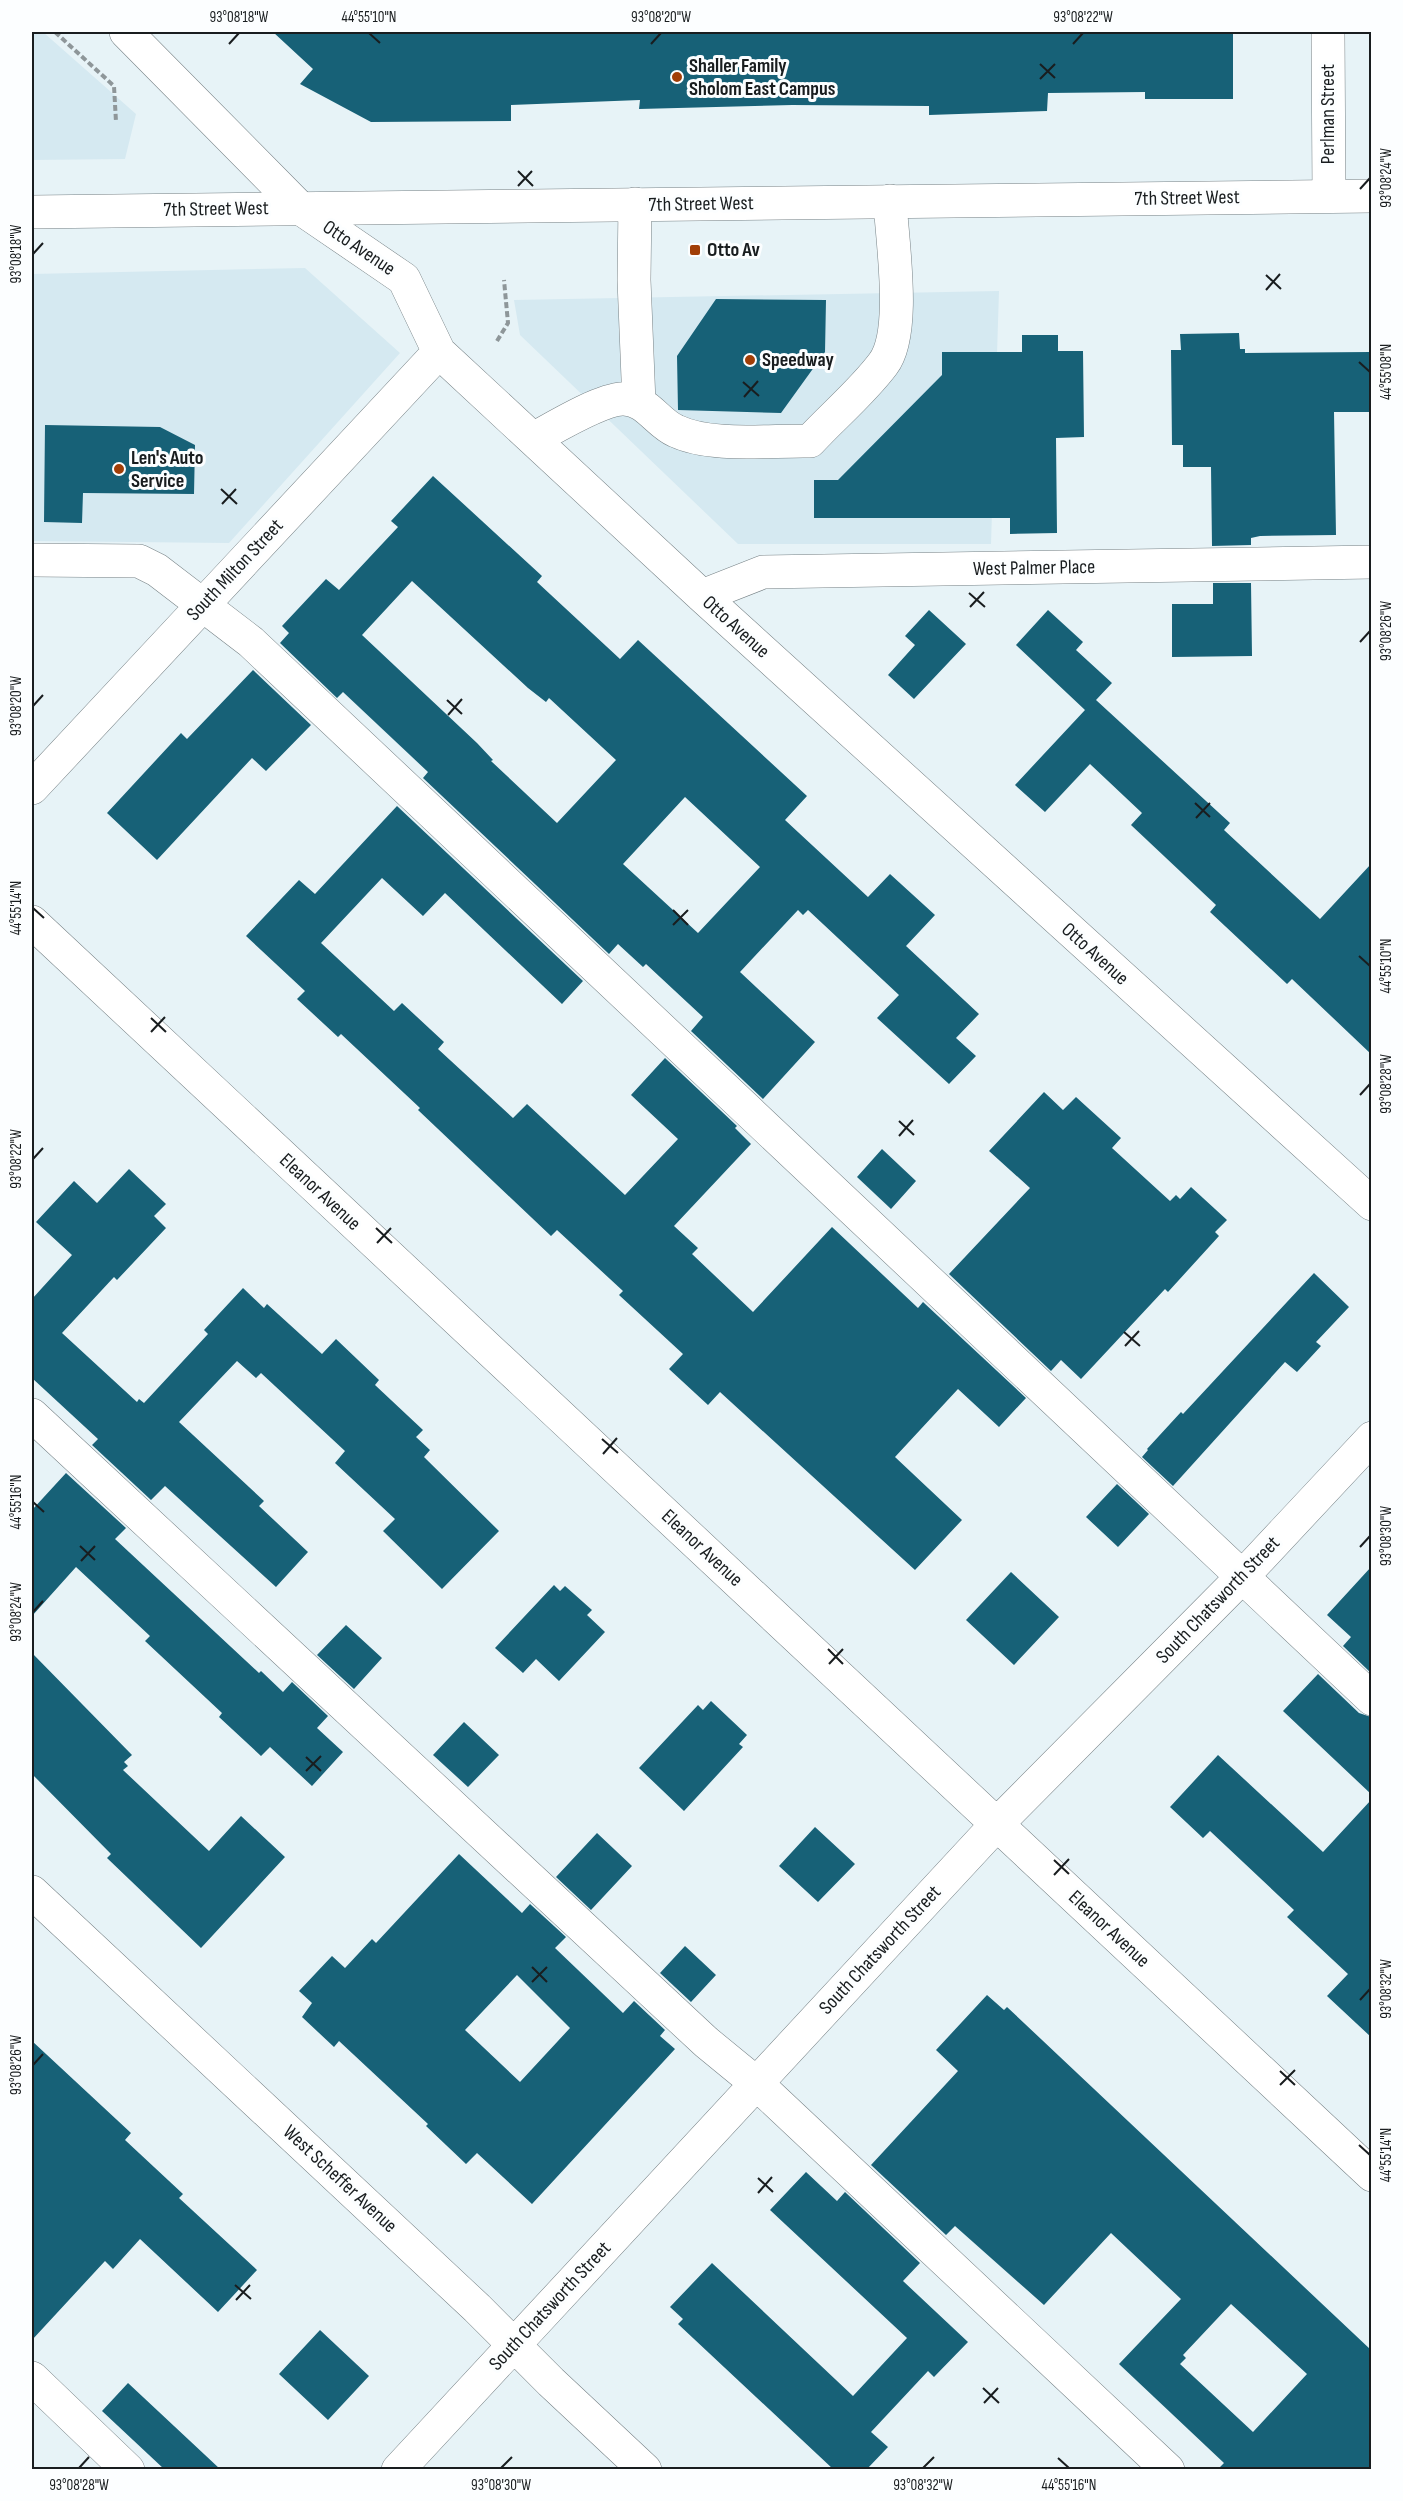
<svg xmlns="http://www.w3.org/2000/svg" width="1403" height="2501" font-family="'Sofia Sans Condensed',sans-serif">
<rect width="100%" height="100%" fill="#e7f3f7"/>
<path fill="#d5e9f1" d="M 32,32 L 43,32 L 136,114 L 125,159 L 32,160 Z
M 305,268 L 400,353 L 229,543 L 32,541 L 32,274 Z
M 999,291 L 991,544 L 738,544 L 520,335 L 514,300 Z"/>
<path fill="#176177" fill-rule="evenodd" d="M 273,32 L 1233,32 L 1233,99 L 1145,99 L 1145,92 L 1048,93 L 1047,111 L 929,115 L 929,106 L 792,105 L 639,109 L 640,100 L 511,105 L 511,121 L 371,122 L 300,84 L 313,69 Z
M 716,299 L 826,300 L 825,352 L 781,413 L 678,410 L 677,356 Z
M 1239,333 L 1240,349 L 1245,349 L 1245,353 L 1371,352 L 1371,412 L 1334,412 L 1336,535 L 1260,536 L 1251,538 L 1251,545 L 1212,546 L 1211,467 L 1183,467 L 1183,445 L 1172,445 L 1171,350 L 1181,350 L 1180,334 Z
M 1022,335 L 1058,335 L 1058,351 L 1083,351 L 1084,437 L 1056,438 L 1057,533 L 1010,534 L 1010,518 L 814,518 L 814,480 L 838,480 L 942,375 L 942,352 L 1022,352 Z
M 45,425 L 160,427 L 195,445 L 194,494 L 83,493 L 82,523 L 44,522 Z
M 433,476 L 542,576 L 537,582 L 620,659 L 638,640 L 807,796 L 785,820 L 868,897 L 890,874 L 935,915 L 906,946 L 979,1014 L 956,1038 L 976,1056 L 949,1084 L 877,1018 L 899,995 L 808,910 L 803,915 L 798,910 L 740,972 L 815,1042 L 763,1099 L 691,1031 L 703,1017 L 646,964 L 643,967 L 618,944 L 609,954 L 423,778 L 428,772 L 343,692 L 337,698 L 280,643 L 289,633 L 282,626 L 326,579 L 339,590 L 398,527 L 391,521 ZM 412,581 L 528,688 L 546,702 L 549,698 L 616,760 L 557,823 L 491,761 L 493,760 L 477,743 L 362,635 ZM 685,797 L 760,867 L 698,933 L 623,864 Z
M 1213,583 L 1251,583 L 1252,656 L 1172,657 L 1172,604 L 1213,604 Z
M 929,610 L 966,644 L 914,699 L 888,675 L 915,645 L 905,636 Z
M 1048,610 L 1083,642 L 1076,650 L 1112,683 L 1096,700 L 1230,823 L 1224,830 L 1320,919 L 1371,864 L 1371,1054 L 1292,979 L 1287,984 L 1210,912 L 1216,905 L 1131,825 L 1142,813 L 1090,764 L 1045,812 L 1015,785 L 1085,710 L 1016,645 Z
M 253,670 L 311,725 L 266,771 L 252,758 L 157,860 L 107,813 L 181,733 L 187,739 Z
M 397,806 L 583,981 L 562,1004 L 445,893 L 423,916 L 382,878 L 321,943 L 394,1011 L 402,1003 L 444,1042 L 438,1049 L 513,1118 L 527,1104 L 625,1195 L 678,1139 L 631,1095 L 665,1058 L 737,1126 L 735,1128 L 751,1144 L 674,1226 L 698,1248 L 692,1254 L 753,1312 L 832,1227 L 918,1308 L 923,1302 L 1026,1398 L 999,1427 L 958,1389 L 895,1457 L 962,1520 L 915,1570 L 720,1392 L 708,1405 L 669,1369 L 683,1354 L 619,1295 L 623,1291 L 557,1230 L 551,1236 L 418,1110 L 420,1108 L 341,1034 L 338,1037 L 297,999 L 305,991 L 246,936 L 299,880 L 315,894 Z
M 1044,1092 L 1063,1110 L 1076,1097 L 1121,1138 L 1112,1148 L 1170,1201 L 1176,1195 L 1180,1199 L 1191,1187 L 1227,1220 L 1215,1232 L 1219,1236 L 1168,1292 L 1165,1289 L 1081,1379 L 1061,1360 L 1051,1371 L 949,1274 L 1030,1188 L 989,1151 Z
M 882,1149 L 916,1181 L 891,1209 L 857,1177 Z
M 129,1169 L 166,1204 L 154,1216 L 166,1228 L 117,1280 L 114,1277 L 62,1333 L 137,1402 L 139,1399 L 144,1403 L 208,1334 L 204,1330 L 243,1288 L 264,1308 L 267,1304 L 322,1354 L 336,1339 L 379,1380 L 375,1385 L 423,1430 L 416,1437 L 430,1450 L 424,1457 L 499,1531 L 442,1589 L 383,1531 L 395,1519 L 335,1463 L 345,1451 L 261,1373 L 256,1378 L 237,1361 L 179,1422 L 264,1501 L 259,1506 L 308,1552 L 276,1587 L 165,1486 L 151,1500 L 92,1445 L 98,1439 L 32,1378 L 32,1299 L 72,1255 L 36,1222 L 74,1181 L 97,1203 Z
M 1314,1273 L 1349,1307 L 1316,1342 L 1321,1346 L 1297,1372 L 1285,1362 L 1173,1486 L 1142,1457 L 1148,1450 L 1147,1449 L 1181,1412 L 1183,1414 Z
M 66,1473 L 126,1528 L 115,1539 L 259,1673 L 261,1671 L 283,1692 L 292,1682 L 328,1716 L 317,1728 L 343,1752 L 312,1786 L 270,1747 L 261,1756 L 219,1717 L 222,1713 L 145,1641 L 150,1636 L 76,1567 L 32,1616 L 32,1510 Z
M 1117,1484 L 1149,1514 L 1118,1547 L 1086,1517 Z
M 1371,1567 L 1371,1673 L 1343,1646 L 1351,1637 L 1327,1615 Z
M 1011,1572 L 1059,1617 L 1014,1665 L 966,1620 Z
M 554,1585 L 560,1591 L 565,1586 L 592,1610 L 587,1615 L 605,1632 L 559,1681 L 536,1659 L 523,1673 L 495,1648 Z
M 346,1625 L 382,1658 L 354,1689 L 317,1655 Z
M 32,1653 L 132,1755 L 124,1762 L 128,1766 L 123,1770 L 209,1851 L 241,1816 L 285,1857 L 201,1948 L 107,1858 L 111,1854 L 32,1774 Z
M 1318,1674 L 1359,1713 L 1371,1717 L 1371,1794 L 1283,1711 Z
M 711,1701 L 747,1735 L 739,1744 L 743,1747 L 684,1811 L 639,1768 L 698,1705 L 703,1710 Z
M 464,1722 L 499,1755 L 468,1787 L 433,1755 Z
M 1218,1755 L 1323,1852 L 1371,1800 L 1371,2037 L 1327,1996 L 1348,1974 L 1287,1917 L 1294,1910 L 1210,1831 L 1203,1838 L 1170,1807 Z
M 815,1827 L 855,1864 L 818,1902 L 779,1866 Z
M 597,1833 L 632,1866 L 591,1910 L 556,1877 Z
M 459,1854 L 522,1913 L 530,1904 L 566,1937 L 555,1948 L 623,2013 L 634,2001 L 665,2030 L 660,2036 L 675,2049 L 532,2204 L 477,2153 L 466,2164 L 426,2126 L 428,2124 L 339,2041 L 334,2047 L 302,2017 L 312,2003 L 299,1991 L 332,1956 L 345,1968 L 372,1939 L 376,1943 ZM 517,1975 L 570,2028 L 520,2082 L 465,2030 Z
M 685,1946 L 716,1975 L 691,2002 L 660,1973 Z
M 987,1995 L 1004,2010 L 1007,2007 L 1371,2350 L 1371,2469 L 1218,2469 L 1224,2463 L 1119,2364 L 1181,2299 L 1111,2233 L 1044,2305 L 955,2226 L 946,2235 L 871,2165 L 958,2071 L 936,2050 ZM 1231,2304 L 1307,2374 L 1253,2432 L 1180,2364 L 1186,2358 L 1183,2355 Z
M 32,2041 L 131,2133 L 125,2140 L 183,2194 L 179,2198 L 257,2270 L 218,2312 L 140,2239 L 113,2269 L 105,2261 L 32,2340 Z
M 806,2172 L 837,2201 L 845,2192 L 920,2263 L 903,2281 L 968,2342 L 934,2377 L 928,2371 L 871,2432 L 888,2447 L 867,2469 L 833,2469 L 678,2324 L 683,2319 L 670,2307 L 712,2263 L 853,2396 L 907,2338 L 770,2210 Z
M 320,2330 L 369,2376 L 328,2420 L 279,2374 Z
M 128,2383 L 220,2469 L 164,2469 L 102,2411 Z"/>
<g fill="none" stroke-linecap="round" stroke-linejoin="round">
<g stroke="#778286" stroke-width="34">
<path id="minor" d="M 126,32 L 300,208 L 404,279 L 439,352 L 702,596 L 1372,1204
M 1328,32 L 1329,196
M 635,204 L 634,280 L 639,403
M 533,439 C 554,428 599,400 622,399 C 646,398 657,423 676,431 C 712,448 770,440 810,441 C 833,416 862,392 883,364 C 907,333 892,241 890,201
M 32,560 L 139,561 L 157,570 L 251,642 L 1372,1699
M 702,596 L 763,572 L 1372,562
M 32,788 L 439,352
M 32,922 L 1372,2175
M 32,1415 L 706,2042 L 756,2083 L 1168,2470
M 32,1892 L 477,2308 L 551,2382 L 645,2470
M 32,2378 L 128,2470
M 398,2470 L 997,1824 L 1241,1578 L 1372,1438"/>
</g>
<g stroke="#778286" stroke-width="34">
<path id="major" d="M 32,212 L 1372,196"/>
</g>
<path stroke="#8e9699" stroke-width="4" stroke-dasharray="6 3" stroke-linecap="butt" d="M 55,32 L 114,86 L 116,122
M 497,341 L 508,323 L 504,280"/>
<use href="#minor" stroke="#fff" stroke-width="33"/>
<use href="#major" stroke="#fff" stroke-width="33"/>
</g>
<path fill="none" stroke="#191d1f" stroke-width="2" d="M 369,33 L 380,43M 229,44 L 239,33M 651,44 L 661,33M 1073,44 L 1083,33M 1040,64 L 1055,78M 1040,79 L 1055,64M 518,171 L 533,186M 518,186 L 532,171M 1360,189 L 1370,178M 33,254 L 43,243M 1266,275 L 1281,289M 1266,290 L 1280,274M 1359,362 L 1370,372M 743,382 L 759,396M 744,397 L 758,381M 221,489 L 237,504M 222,504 L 236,489M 969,593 L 985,607M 970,607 L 984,592M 1360,642 L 1370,631M 447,700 L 462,714M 33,706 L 43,695M 448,715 L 462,699M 1195,803 L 1210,817M 1196,818 L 1210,803M 33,908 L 44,918M 673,910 L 688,925M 673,925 L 688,910M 1359,956 L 1370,966M 151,1018 L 166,1032M 151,1032 L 165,1017M 1360,1095 L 1370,1084M 899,1121 L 914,1135M 899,1136 L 913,1120M 33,1159 L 43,1148M 376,1228 L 392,1243M 377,1243 L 391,1228M 1124,1332 L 1140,1346M 1125,1346 L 1139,1331M 602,1439 L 618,1453M 603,1454 L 617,1438M 33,1502 L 44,1512M 80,1546 L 95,1560M 1360,1547 L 1370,1536M 81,1561 L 95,1546M 33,1612 L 43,1601M 828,1649 L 843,1664M 829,1664 L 843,1649M 306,1757 L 321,1771M 306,1771 L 321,1756M 1054,1860 L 1069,1874M 1054,1875 L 1069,1859M 532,1967 L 547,1982M 532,1982 L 547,1967M 1360,2000 L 1370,1989M 33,2065 L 43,2054M 1280,2071 L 1295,2085M 1280,2085 L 1295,2070M 1359,2145 L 1370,2155M 758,2178 L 773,2192M 758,2193 L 772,2177M 235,2285 L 251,2299M 236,2300 L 250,2285M 983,2388 L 999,2403M 984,2403 L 998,2388M 1058,2458 L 1069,2468M 79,2468 L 89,2457M 501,2468 L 512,2457M 923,2468 L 934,2457"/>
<g fill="#a13e07" stroke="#fcfeff" stroke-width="2">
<circle cx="677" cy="77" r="6"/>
<rect x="689" y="244" width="12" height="12" rx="3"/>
<circle cx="750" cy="360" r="6"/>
<circle cx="119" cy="469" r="6"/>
</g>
<g text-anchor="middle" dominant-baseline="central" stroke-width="6" stroke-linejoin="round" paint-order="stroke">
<g font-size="20" font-weight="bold" fill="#191d1f" stroke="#fcfeff" text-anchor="start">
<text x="689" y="66">Shaller Family<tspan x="689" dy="23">Sholom East Campus</tspan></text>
<text x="707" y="250">Otto Av</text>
<text x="762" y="360">Speedway</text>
<text x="131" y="458">Len's Auto<tspan x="131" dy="23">Service</tspan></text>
</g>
<g font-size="20" fill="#191d1f" stroke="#fcfeff">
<text transform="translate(1328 114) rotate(-90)">Perlman Street</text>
<text transform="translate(1187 198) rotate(-1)">7th Street West</text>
<text transform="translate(701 204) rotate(-1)">7th Street West</text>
<text transform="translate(216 209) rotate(-1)">7th Street West</text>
<text transform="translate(359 248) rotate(34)">Otto Avenue</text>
<text transform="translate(1034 568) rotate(-1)">West Palmer Place</text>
<text transform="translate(235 570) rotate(-47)">South Milton Street</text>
<text transform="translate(736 627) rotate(42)">Otto Avenue</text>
<text transform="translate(1095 954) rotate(42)">Otto Avenue</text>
<text transform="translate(320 1192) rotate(43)">Eleanor Avenue</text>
<text transform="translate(702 1548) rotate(43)">Eleanor Avenue</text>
<text transform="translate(1218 1600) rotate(-46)">South Chatsworth Street</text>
<text transform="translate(1109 1929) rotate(43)">Eleanor Avenue</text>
<text transform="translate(880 1950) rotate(-47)">South Chatsworth Street</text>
<text transform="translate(340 2179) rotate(43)">West Scheffer Avenue</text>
<text transform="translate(550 2306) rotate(-47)">South Chatsworth Street</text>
</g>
</g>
<rect width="1403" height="2501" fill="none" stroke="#fcfeff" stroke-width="66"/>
<rect x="33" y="33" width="1337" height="2435" fill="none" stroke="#191d1f" stroke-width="2"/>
<g font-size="15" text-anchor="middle" fill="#191d1f">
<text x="239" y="22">93°08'18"W</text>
<text x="369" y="22">44°55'10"N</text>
<text x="661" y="22">93°08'20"W</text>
<text x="1083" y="22">93°08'22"W</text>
<text transform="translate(1386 178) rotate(-90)" y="5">93°08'24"W</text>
<text transform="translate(16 254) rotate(-90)" y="5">93°08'18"W</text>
<text transform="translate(1386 372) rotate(-90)" y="5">44°55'08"N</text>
<text transform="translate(1386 631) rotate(-90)" y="5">93°08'26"W</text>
<text transform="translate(16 706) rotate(-90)" y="5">93°08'20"W</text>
<text transform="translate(16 908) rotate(-90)" y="5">44°55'14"N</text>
<text transform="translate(1386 966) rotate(-90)" y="5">44°55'10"N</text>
<text transform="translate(1386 1084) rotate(-90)" y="5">93°08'28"W</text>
<text transform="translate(16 1159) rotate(-90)" y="5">93°08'22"W</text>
<text transform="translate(16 1502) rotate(-90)" y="5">44°55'16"N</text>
<text transform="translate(1386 1536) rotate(-90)" y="5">93°08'30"W</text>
<text transform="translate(16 1612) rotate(-90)" y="5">93°08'24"W</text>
<text transform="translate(1386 1989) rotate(-90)" y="5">93°08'32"W</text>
<text transform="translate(16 2065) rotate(-90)" y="5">93°08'26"W</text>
<text transform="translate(1386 2155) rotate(-90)" y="5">44°55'14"N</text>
<text x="79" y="2490">93°08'28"W</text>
<text x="501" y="2490">93°08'30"W</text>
<text x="923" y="2490">93°08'32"W</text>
<text x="1069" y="2490">44°55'16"N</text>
</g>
</svg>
